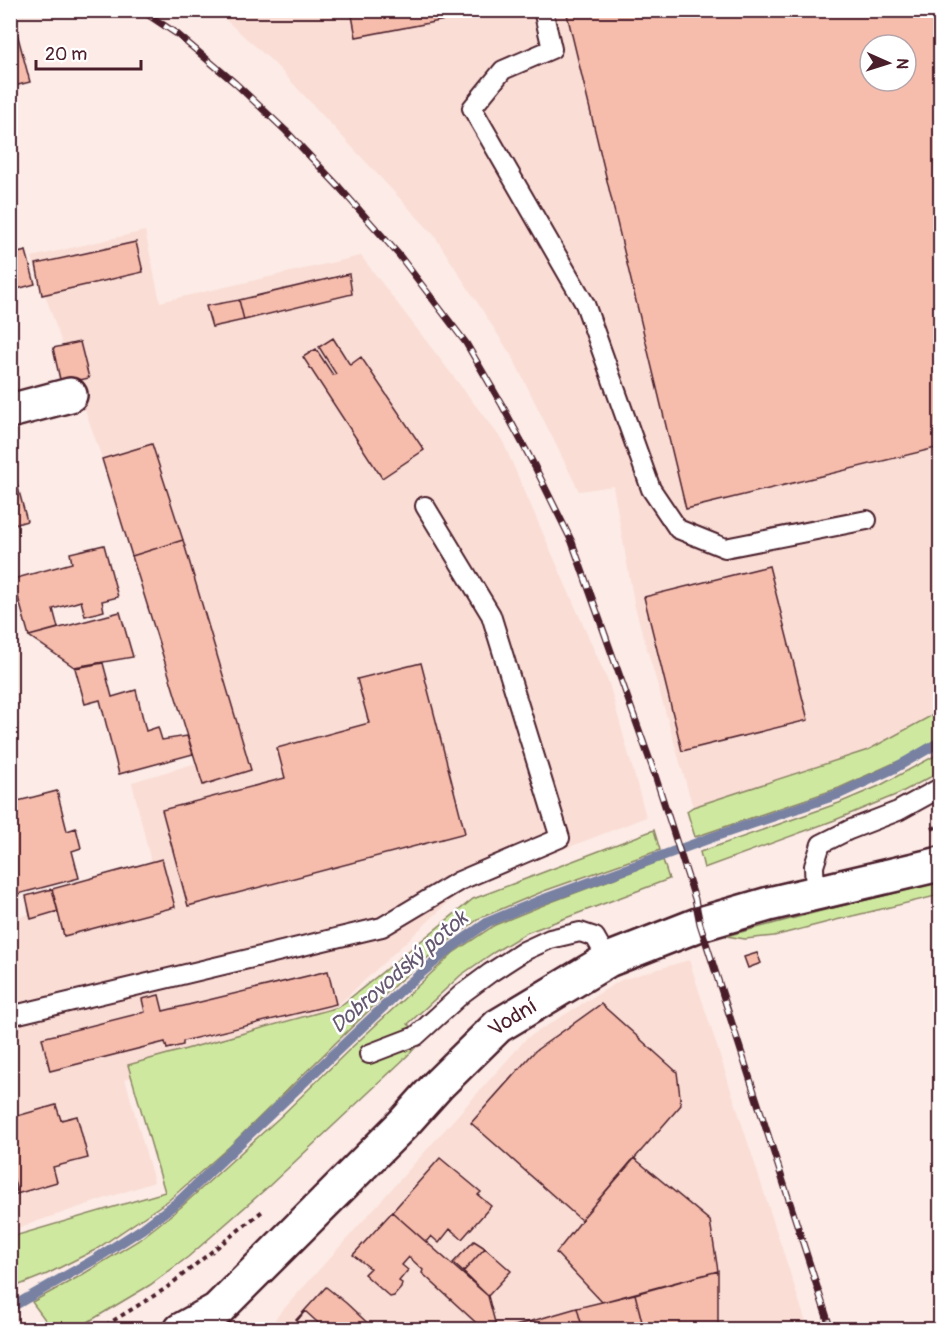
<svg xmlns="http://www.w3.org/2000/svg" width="951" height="1340" font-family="Pangolin,sans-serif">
<rect width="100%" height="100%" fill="#fcebe6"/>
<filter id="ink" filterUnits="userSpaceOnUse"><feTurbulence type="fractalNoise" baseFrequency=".0167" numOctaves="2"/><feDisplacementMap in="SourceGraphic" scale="12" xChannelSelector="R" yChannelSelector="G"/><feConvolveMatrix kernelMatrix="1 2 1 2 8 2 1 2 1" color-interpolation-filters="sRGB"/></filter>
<g filter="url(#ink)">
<path fill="#faddd5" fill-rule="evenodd" d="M 216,11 L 940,11 L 940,711 L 868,750 L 693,807 L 635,607 L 613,486 L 579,491 L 513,358 L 434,235 L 274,63 ZM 870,45 L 906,45 L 906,81 L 870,81 Z
M 145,231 L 160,302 L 361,256 L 502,440 L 609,684 L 646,817 L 464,888 L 324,1018 L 125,1079 L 154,1182 L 11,1230 L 10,920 L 154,875 L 132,782 L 207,760 L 32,257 Z
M 689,960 L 808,1329 L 284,1330 L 275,1319 L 527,1038 L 621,980 Z"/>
<path fill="#cee99f" stroke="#8c8465" stroke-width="1.5" d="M 940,711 L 940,737 L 905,758 L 839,788 L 695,837 L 687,811 L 693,807 L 868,750 Z
M 940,753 L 940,772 L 898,794 L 835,820 L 704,868 L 700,852 L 839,803 L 879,786 Z
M 654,830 L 660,850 L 544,891 L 480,918 L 438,949 L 397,983 L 229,1147 L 169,1200 L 95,1250 L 47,1274 L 17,1286 L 11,1261 L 11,1237 L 165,1192 L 128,1065 L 339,1007 L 473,899 Z
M 663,860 L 669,879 L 526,933 L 493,953 L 461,975 L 408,1024 L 424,1039 L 401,1062 L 269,1186 L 188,1257 L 150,1285 L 83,1325 L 72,1329 L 52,1329 L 32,1302 L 80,1276 L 139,1240 L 181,1207 L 279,1118 L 349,1050 L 453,953 L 495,925 L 551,902 Z
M 940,882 L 940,895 L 836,920 L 774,936 L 745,939 L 726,936 L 821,911 Z"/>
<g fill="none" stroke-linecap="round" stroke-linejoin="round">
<path stroke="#7881a1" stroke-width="10" d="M 10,1308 L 97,1258 L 142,1229 L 179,1201 L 399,992 L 451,948 L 488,922 L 536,902 L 716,836 L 839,794 L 895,768 L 940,742"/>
</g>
<path fill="#f6bdad" stroke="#4a1f2b" stroke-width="1.5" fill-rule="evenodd" d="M 351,10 L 497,10 L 356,37 Z
M 566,10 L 940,10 L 940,447 L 686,509 ZM 870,45 L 906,45 L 906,81 L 870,81 Z
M 13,18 L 30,82 L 10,87 L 10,19 Z
M 136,242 L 143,272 L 42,295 L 36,264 Z
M 26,251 L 35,284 L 10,291 L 10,255 Z
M 349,274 L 352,294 L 244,320 L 239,300 Z
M 239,300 L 244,320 L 212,327 L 206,306 Z
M 333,338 L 350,365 L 361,357 L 424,450 L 382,478 L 303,357 L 316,349 L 333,375 L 336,374 L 319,347 Z
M 80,342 L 89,378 L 61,384 L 53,348 Z
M 152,444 L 183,540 L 132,556 L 102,459 Z
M 14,473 L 27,521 L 10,526 L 10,474 Z
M 183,540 L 251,770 L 203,785 L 132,556 Z
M 104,545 L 118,597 L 102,601 L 104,611 L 85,616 L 81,601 L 53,609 L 58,628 L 29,636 L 13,579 L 72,563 L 70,553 Z
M 769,566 L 808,720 L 682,751 L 644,597 Z
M 120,612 L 133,657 L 74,667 L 29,636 Z
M 103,663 L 112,697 L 136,690 L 146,731 L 158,727 L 162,740 L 187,736 L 193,754 L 119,774 L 100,700 L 85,704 L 75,668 Z
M 421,663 L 465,833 L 188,906 L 162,810 L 285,778 L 277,748 L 369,723 L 357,679 Z
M 57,791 L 67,831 L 76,828 L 81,848 L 72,851 L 79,878 L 10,896 L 10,803 Z
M 162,859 L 175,907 L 64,936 L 52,889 Z
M 52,889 L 58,911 L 31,919 L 26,896 Z
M 757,953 L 761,963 L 748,968 L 744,957 Z
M 328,971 L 336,1004 L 183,1041 L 183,1045 L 167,1049 L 165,1042 L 50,1071 L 42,1038 L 145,1012 L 142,999 L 159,995 L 163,1011 Z
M 601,1004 L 677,1072 L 681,1105 L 581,1220 L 471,1123 L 535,1051 Z
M 56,1105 L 61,1120 L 77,1116 L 88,1158 L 53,1167 L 57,1182 L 13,1195 L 13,1192 L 17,1191 L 10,1167 L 10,1118 Z
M 440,1158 L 481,1192 L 478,1195 L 491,1206 L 462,1239 L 450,1229 L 439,1243 L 431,1236 L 426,1242 L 392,1212 Z
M 634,1158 L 710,1221 L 718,1271 L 602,1302 L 556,1253 L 582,1220 L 581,1220 Z
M 392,1212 L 488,1296 L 497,1330 L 484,1330 L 422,1273 L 423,1270 L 409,1257 L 402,1265 L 408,1270 L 399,1281 L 402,1283 L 401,1288 L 394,1296 L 390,1297 L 364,1274 L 370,1268 L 353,1255 Z
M 474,1241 L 485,1248 L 463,1272 L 453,1263 Z
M 485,1248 L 511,1271 L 488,1296 L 463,1272 Z
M 718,1271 L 718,1330 L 644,1330 L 635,1294 Z
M 326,1287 L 346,1303 L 375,1330 L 326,1330 L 305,1311 L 297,1321 L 296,1320 Z
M 635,1294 L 644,1330 L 583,1330 L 577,1308 Z
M 577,1308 L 583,1330 L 501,1330 Z"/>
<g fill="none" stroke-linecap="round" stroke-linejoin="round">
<g stroke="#4a1f2b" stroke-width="22">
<path id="lane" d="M 543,10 L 552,49 L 503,70 L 472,108 L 585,304 L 651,489 L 678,529 L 725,548 L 867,520
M 815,893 L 814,866 L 821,844 L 849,830 L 898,811 L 940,788
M 10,1016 L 382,927 L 459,881 L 560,838 L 491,615 L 425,506
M 369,1054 L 416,1036 L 463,993 L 490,973 L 524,951 L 550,939 L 580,932 L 595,937 L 608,960"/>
</g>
<g stroke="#4a1f2b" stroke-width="38">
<path id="street" d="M 10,411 L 70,395"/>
</g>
<g stroke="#4a1f2b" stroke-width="38">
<g id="secondary">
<path id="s1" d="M 181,1330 L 217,1310 L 403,1124 L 438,1085 L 498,1026 L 608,960 L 700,924 L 769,904 L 940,864"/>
</g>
</g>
<path stroke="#4a1f2b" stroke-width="4" stroke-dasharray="4.5 4.5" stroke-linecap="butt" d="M 932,829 L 940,825
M 10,1312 L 12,1312
M 98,1330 L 165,1289 L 265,1209"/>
<use href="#lane" stroke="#fff" stroke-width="18"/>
<use href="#street" stroke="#fff" stroke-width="33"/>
<use href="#secondary" stroke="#fff" stroke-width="33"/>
<g stroke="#4a1f2b" stroke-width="7">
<path id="rail" d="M 141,10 L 177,34 L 235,83 L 286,131 L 339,187 L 399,255 L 466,343 L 502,405 L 535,467 L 572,542 L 654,772 L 695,899 L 700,924 L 831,1330"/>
</g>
<use href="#rail" stroke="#fff" stroke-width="4.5" stroke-dasharray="14" stroke-linecap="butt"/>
</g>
</g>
<g text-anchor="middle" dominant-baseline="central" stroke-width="5" stroke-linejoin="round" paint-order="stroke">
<g font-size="21" fill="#4a1f2b" stroke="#fff">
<text stroke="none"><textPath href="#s1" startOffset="458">Vodní</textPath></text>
</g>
<g font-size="22" font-style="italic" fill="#655870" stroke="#fff">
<text transform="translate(399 972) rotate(-41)">Dobrovodský potok</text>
</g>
</g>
<rect width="951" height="1340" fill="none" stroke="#fff" stroke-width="36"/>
<rect x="18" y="18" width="915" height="1304" fill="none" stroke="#4a1f2b" stroke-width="2" filter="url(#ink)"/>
<g transform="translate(888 63) rotate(93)"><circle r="28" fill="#ffffff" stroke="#b7a5aa" stroke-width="1.5"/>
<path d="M0-4.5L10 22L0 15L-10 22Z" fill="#4a1f2b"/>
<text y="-9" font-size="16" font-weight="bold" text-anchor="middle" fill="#4a1f2b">N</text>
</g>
<path d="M36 60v9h105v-9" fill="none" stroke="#4a1f2b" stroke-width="3"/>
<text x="45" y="60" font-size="18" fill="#4a1f2b" stroke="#ffffff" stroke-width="4.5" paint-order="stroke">20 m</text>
</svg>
